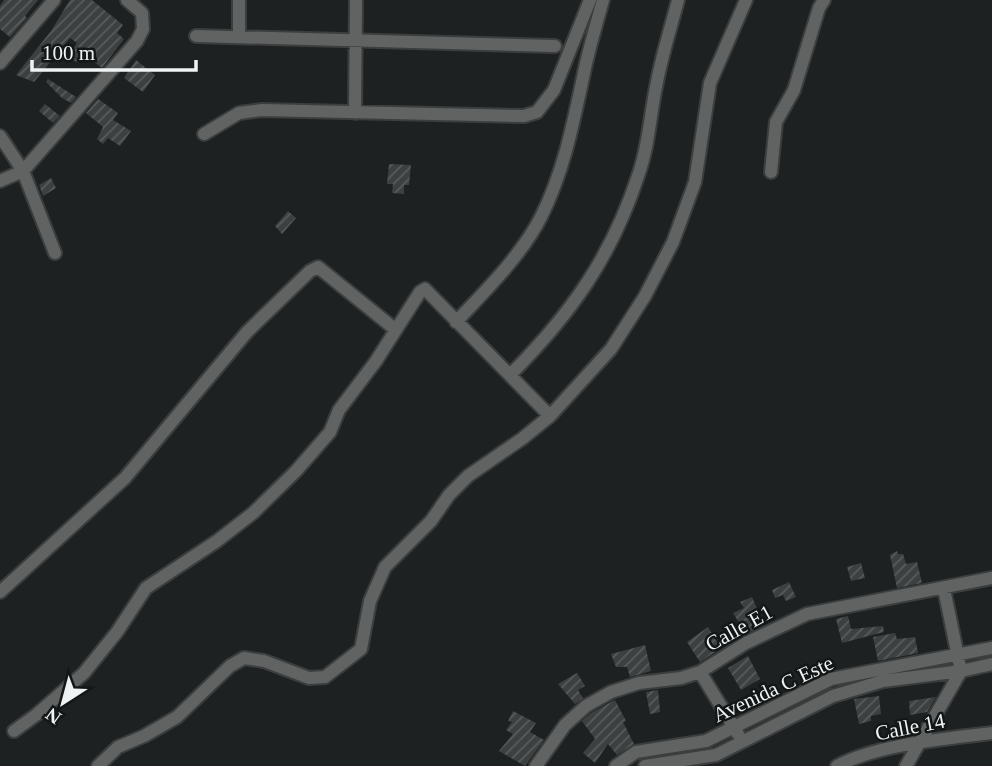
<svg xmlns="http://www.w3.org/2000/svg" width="992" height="766" font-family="Georgia,serif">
<defs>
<pattern id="building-hatch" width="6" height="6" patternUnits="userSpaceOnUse" patternTransform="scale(1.75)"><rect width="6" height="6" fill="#3c4040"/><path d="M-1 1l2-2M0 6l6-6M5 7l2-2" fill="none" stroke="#585c5c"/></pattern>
</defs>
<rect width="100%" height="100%" fill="#1d2121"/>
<path fill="url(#building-hatch)" d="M 4,0 L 38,0 L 25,16 L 27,18 L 10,37 L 0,29 L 0,6 Z
M 70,0 L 92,0 L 123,25 L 117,33 L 124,39 L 102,68 L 84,54 L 78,63 L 68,57 L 77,43 L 70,38 L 34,82 L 16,75 L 51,31 Z
M 136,60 L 155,75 L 143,92 L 124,78 Z
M 48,79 L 76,97 L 71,103 L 62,98 L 46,82 Z
M 98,99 L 118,113 L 113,120 L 131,131 L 120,146 L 108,138 L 103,144 L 97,139 L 103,127 L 86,113 Z
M 45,104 L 60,116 L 53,123 L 39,111 Z
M 389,164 L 411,165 L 409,185 L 404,185 L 404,194 L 392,193 L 393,184 L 387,184 Z
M 51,178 L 56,188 L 43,196 L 39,185 Z
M 288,211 L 296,218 L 282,234 L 275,226 Z
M 897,551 L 898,554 L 903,554 L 906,564 L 917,562 L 922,583 L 897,588 L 890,555 Z
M 861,563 L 865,578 L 851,581 L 847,567 Z
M 789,582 L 796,597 L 786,601 L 783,595 L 775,598 L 772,590 Z
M 752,597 L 764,625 L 746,634 L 733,613 L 744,608 L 740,602 Z
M 848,616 L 851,629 L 883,626 L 884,632 L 842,643 L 836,619 Z
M 708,627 L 721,648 L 700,662 L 687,642 Z
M 895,633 L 897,639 L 915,637 L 918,653 L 878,661 L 873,637 Z
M 645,645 L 651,671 L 630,677 L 627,667 L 616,667 L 611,654 Z
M 748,656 L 760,679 L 741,690 L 728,668 Z
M 577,673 L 585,686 L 578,690 L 583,698 L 575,704 L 558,684 Z
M 658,690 L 660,712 L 650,714 L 646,692 Z
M 879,696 L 881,714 L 871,716 L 871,721 L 859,724 L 854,699 Z
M 936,697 L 927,712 L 910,715 L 909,701 Z
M 615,700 L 626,721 L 623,722 L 634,744 L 617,755 L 608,744 L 595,763 L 583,753 L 595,739 L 582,721 L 591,713 Z
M 513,711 L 536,723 L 530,732 L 544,740 L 525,766 L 499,751 L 513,734 L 506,730 L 512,722 L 508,721 Z"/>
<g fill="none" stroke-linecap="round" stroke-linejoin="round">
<g stroke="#3b3e3e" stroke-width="16">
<path id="minor" d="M 239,0 L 239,37
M 196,36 L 555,46
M 0,63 L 54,0
M 355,113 L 356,0
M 204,134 L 239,113 L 262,110 L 524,116 L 537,112 L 554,90 L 590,0
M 0,136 L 23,171 L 55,253
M 771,172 L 776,122 L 794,90 L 819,8 L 824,0
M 0,181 L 23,171 L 137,41 L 143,29 L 142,13 L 127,0
M 456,322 C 486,290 521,256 541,217 C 565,169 574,119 585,68 C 590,45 597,22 603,0
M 510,375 C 570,315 611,258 638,176 C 649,146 650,114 657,82 C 662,55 671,27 678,0
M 0,592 L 125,478 L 247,332 L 310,271 L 318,267 L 396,330
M 700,672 L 738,734
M 14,731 L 36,715 L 84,673 L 117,632 L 146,588 L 217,541 L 253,513 L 296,471 L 330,432 L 339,410 L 376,361 L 420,292 L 425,289 L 550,416
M 98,766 L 118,747 L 144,736 L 177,717 L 230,666 L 244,658 L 264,661 L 309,678 L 325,677 L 361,649 L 370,601 L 385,567 L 431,521 L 449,495 L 468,476 L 523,438 L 550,416 L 611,349 L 645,296 L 673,242 L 695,182 L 710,83 L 746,0
M 536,766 L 565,725 L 586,706 L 611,692 L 639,683 L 681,678 L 700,672 L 746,643 L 807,614 L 992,578
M 616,766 L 636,752 L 706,741 L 831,679 L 992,648
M 645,766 L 716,755 L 833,696 L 883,681 L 961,671 L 992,664
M 837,766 C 879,744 945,739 992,733
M 906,766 L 961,671 L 944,589"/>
</g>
<use href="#minor" stroke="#616262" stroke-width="12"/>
</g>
<g text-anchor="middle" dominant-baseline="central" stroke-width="5" stroke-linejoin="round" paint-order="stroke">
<g font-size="21" fill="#f0f3f3" stroke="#141717">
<text transform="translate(739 628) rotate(-29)">Calle E1</text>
<text transform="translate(773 689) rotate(-25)">Avenida C Este</text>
<text transform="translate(910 727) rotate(-11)">Calle 14</text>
</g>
</g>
<g transform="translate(63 703) rotate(216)" stroke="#141717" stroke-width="5" paint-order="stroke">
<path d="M0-5L12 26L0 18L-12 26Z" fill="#f0f3f3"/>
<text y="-10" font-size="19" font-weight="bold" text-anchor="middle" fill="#f0f3f3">N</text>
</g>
<path d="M32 60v10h164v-10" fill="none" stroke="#f0f3f3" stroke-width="3.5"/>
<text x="42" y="60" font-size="21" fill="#f0f3f3" stroke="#141717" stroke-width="5" paint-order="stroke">100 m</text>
</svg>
